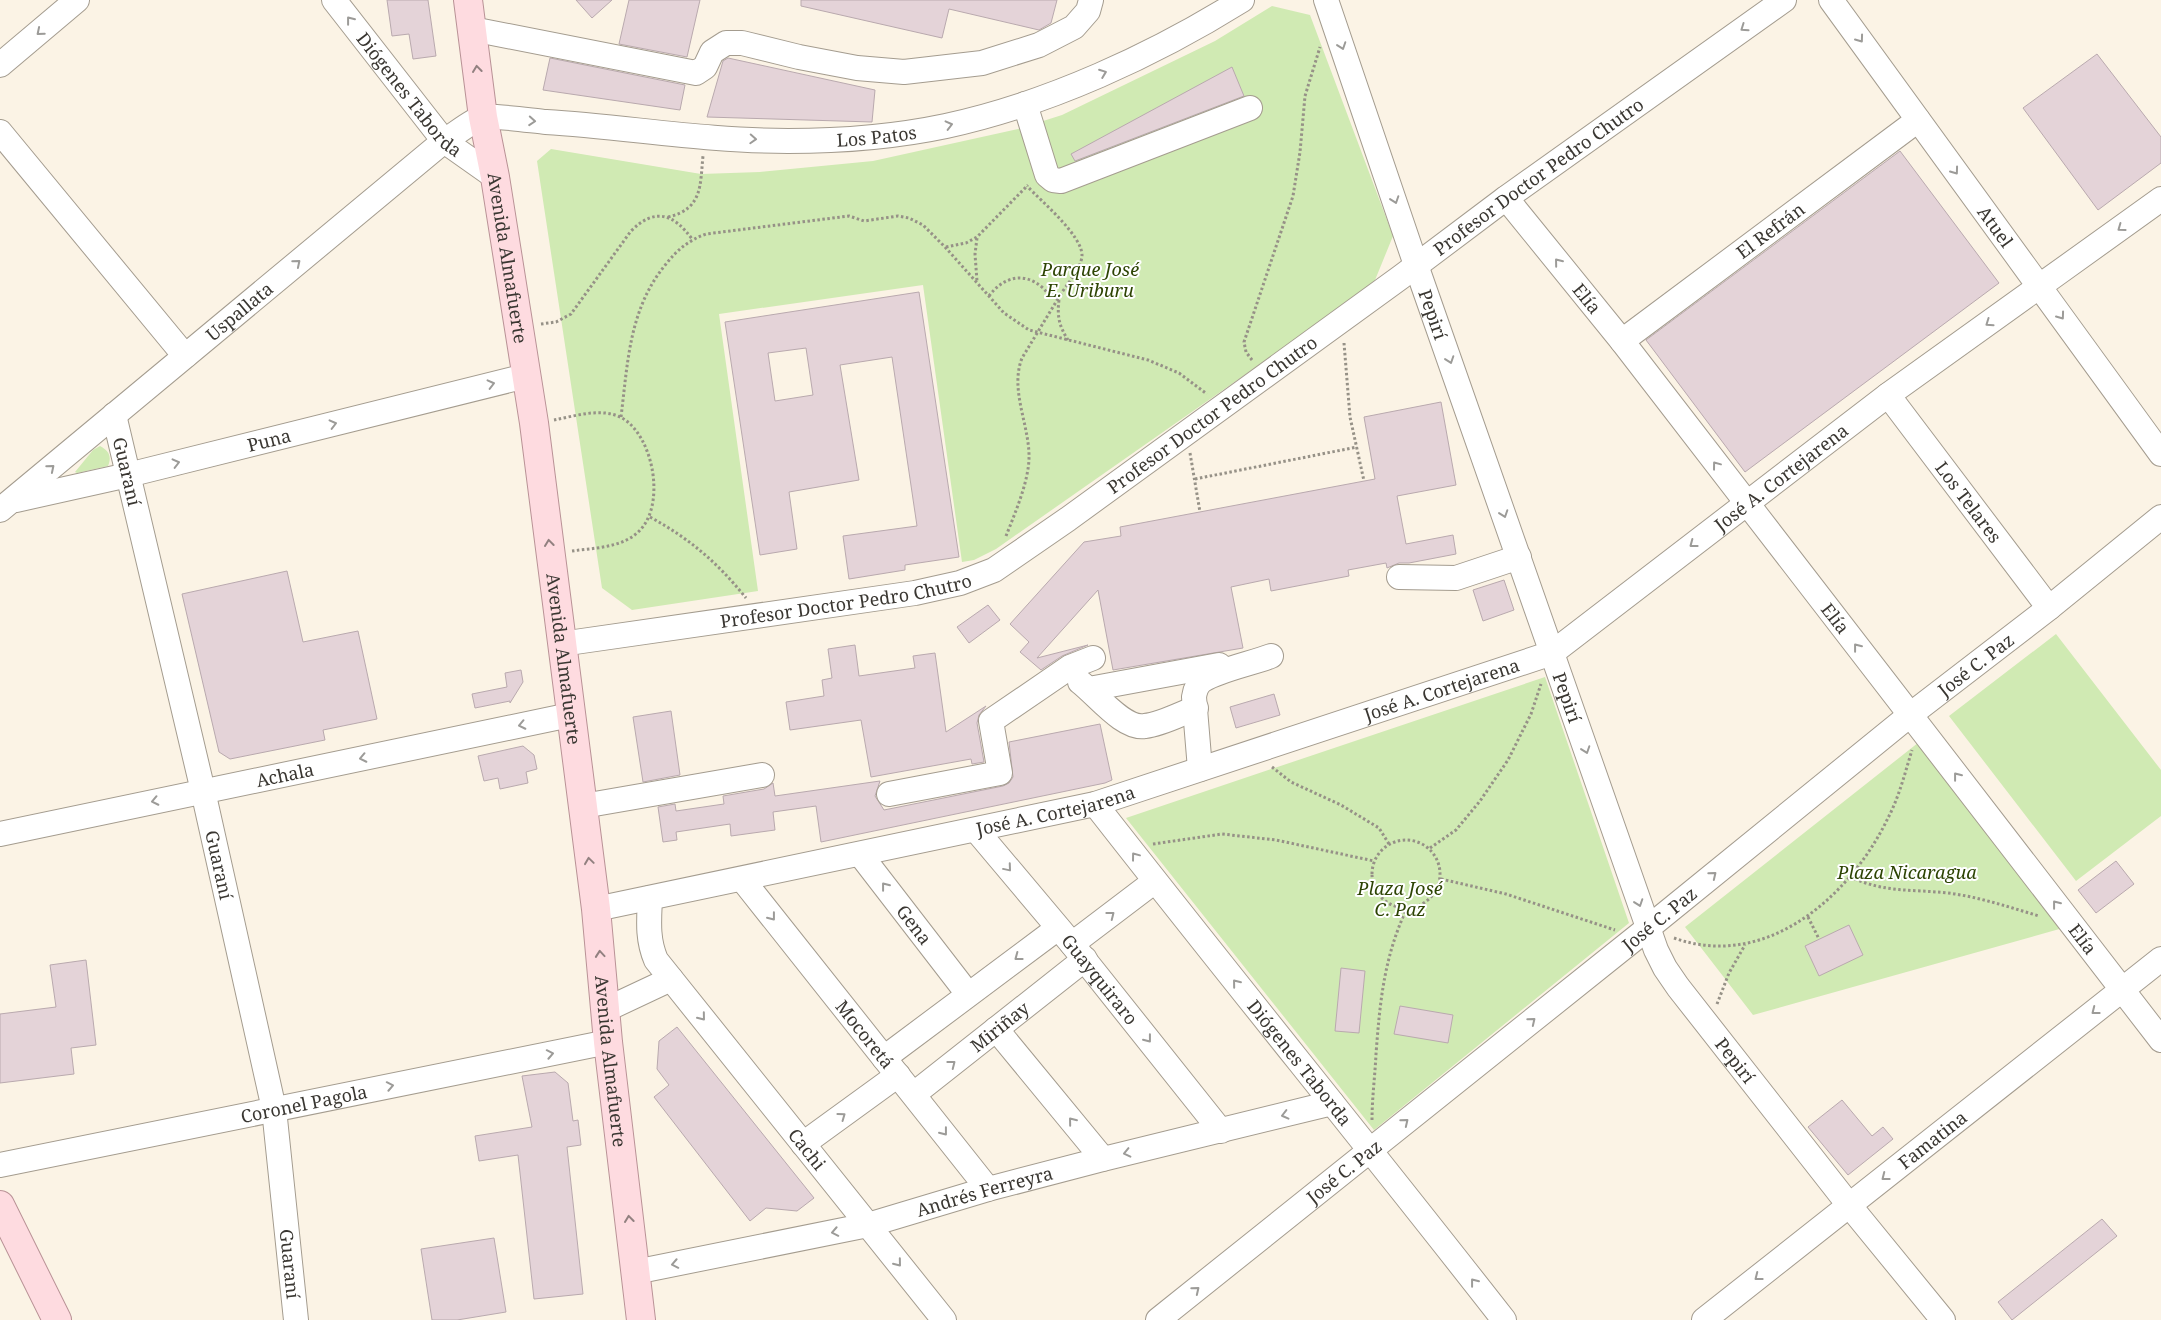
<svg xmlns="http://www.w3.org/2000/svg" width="2161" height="1320" font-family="'Noto Serif',serif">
<rect width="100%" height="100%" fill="#fbf3e5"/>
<path fill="#d0eab3" d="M 1272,6 L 1310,15 L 1393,236 L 1373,285 L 996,549 L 974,560 L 962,562 L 923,285 L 719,314 L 758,591 L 632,610 L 602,588 L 537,161 L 551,149 L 701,174 L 760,172 L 873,161 L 1018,129 L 1062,115 L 1215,41 Z
M 100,446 C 109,451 112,456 108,466 L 77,473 L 75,472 L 93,450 Z
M 2056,634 L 2161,770 L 2161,816 L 2076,881 L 1949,716 Z
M 1545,677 L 1629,923 L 1374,1130 L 1126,818 Z
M 1928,735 L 2063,928 L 1753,1015 L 1685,927 Z"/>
<path fill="#e4d3d8" stroke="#b9a9ae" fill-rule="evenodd" d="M 387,0 L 428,0 L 436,56 L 413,59 L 409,34 L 392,36 Z
M 576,0 L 612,0 L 592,18 Z
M 629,0 L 700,0 L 687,57 L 619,44 Z
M 801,0 L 1057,0 L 1051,23 L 1039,30 L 949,9 L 942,38 L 801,6 Z
M 2097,54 L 2161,137 L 2161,163 L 2098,210 L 2023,108 Z
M 550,58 L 685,85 L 680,110 L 543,90 Z
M 728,58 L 875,90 L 872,122 L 707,117 L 723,61 Z
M 1232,67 L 1244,96 L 1075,161 L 1071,154 Z
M 1900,151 L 1999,283 L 1745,472 L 1646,340 Z
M 919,292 L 959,557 L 905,565 L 905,570 L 849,579 L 843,536 L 917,526 L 892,357 L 840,365 L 859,480 L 789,492 L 797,549 L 760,555 L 725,322 ZM 806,348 L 813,395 L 775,401 L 768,353 Z
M 1441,402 L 1456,485 L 1397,496 L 1406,544 L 1453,535 L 1456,554 L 1409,563 L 1399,563 L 1387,568 L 1386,563 L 1348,570 L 1349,576 L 1271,591 L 1269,579 L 1231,587 L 1243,648 L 1113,670 L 1098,590 L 1037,658 L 1088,645 L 1062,656 L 1041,670 L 1020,652 L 1029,642 L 1010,624 L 1084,542 L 1121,536 L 1120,527 L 1375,479 L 1364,417 Z
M 287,571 L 303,642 L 358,631 L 377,719 L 323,730 L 325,740 L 230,759 L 219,752 L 182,594 Z
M 1504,580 L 1514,610 L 1483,621 L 1473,590 Z
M 988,605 L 1000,620 L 969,643 L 957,627 Z
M 855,645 L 859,676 L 915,668 L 913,656 L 935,653 L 946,732 L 986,706 L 979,715 L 977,723 L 984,762 L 972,764 L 971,759 L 871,777 L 861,720 L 790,730 L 786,702 L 824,696 L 822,680 L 832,678 L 828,649 Z
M 521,670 L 523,682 L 510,703 L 510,701 L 475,708 L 472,694 L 507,687 L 505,673 Z
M 1274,694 L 1280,715 L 1236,728 L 1230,707 Z
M 671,711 L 680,775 L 643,782 L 633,717 Z
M 1100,724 L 1112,780 L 1105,783 L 821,842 L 816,806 L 773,812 L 775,830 L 731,836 L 730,824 L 676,832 L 677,840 L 663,842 L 658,807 L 675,804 L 676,811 L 724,804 L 723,796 L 764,789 L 773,783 L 775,796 L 880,781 L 875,796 L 884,810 L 1003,786 L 1009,783 L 1013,777 L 1009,742 Z
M 523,746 L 534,755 L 537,769 L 526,772 L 528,783 L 500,789 L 498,778 L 484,781 L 478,756 Z
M 2116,861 L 2134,884 L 2096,913 L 2078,890 Z
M 1849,925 L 1863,955 L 1819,976 L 1805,946 Z
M 86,960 L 96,1045 L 71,1048 L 74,1074 L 0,1083 L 0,1014 L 56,1007 L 50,965 Z
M 1341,968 L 1365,971 L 1359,1033 L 1335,1031 Z
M 1400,1006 L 1453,1015 L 1448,1043 L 1394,1034 Z
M 677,1027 L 814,1198 L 797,1211 L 766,1208 L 750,1221 L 654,1097 L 669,1085 L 657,1069 L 659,1041 Z
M 555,1072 L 568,1083 L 573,1121 L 578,1120 L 581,1145 L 567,1147 L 583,1294 L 534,1299 L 518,1155 L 479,1161 L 475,1136 L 532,1127 L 522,1076 Z
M 1842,1100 L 1872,1136 L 1883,1127 L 1893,1139 L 1848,1175 L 1808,1127 Z
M 2102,1219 L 2117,1236 L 2012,1320 L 1998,1302 Z
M 494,1238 L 506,1312 L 457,1320 L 432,1320 L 421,1249 Z"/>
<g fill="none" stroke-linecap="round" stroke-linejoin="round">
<g stroke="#a49c8f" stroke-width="26">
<g id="minor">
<path id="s1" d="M 334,0 L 444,141 L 495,177"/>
<path id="s2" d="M 1326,0 L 1416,265 L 1656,950 L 1665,968 L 1678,987 L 1849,1205 L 1943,1320"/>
<path id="s3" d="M 1831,0 L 2161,454"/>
<path d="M 472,29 L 696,73 L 705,67 L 712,52 L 726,43 L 742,43 L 799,57 L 857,68 L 904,72 L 982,63 L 1039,45 L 1074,27 L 1088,11 L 1091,0"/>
<path d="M 0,65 L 77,0"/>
<path d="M 1025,104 L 1047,175 L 1053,180 L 1061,181 L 1250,108"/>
<path d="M 0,132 L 185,356"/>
<path id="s4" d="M 1506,198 L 1622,341 L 2161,1040"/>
<path id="s5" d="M 1622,341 L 1918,120"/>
<path id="s6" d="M 1888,395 L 2049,608"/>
<path id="s7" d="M 114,415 L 203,791 L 274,1109 L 296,1320"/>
<path id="s8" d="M 16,500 L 128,475 L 526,376"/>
<path id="s9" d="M 0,510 L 444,141 C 453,136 474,119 483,117 C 492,115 534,121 546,122 C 626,127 707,141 788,141 C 841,141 894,137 946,126 C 1048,104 1154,55 1242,0"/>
<path d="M 1399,577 L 1456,578 L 1519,557"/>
<path id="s10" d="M 561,644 L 915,593 L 960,583 L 994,570 L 1010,559 L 1068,519 L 1401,277 L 1506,198 L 1784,0"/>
<path d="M 1080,682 C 1097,695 1124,730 1145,726 C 1162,724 1180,714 1196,708"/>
<path d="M 1089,689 L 1219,665"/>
<path d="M 1200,769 L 1194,697 C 1195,690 1197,684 1203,680 C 1219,670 1253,663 1271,656"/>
<path d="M 889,794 L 1000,773 L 991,721 L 1070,667 L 1093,658"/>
<path id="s11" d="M 1095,804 C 1230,977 1369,1147 1504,1320"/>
<path d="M 583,806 L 762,775"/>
<path id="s12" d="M 976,830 L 1072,944 L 1221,1131"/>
<path id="s13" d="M 0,834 L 570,715"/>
<path id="s14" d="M 860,854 L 968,994"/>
<path id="s15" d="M 742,879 L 988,1189"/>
<path id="s16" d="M 650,898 C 649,920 647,939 656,960 L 944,1320"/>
<path id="s17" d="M 596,909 L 1095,804 L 1552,653 L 1888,395 L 2161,199"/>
<path d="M 1072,944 L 1155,881"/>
<path d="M 605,1010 L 671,979"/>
<path d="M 996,1029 L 1103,1159"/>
<path d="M 884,1058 L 1058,928"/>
<path id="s18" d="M 914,1094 L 1085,959"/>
<path d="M 803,1144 L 898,1075"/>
<path id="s19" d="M 0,1165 L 608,1042"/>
<path id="s20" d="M 635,1272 L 868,1225 L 988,1189 L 1103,1159 L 1332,1103"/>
<path id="s21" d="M 1158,1320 L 1648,928 L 1910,715 L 2049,608 L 2161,517"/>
<path id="s22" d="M 1704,1320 L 2161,959"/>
</g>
</g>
<g stroke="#b99296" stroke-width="30">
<g id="major">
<path id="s23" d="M 468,0 L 483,117 L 495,177 L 534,423 L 596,909 L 608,1042 L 641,1320"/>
<path d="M 0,1205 L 57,1320"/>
</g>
</g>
<path stroke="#969187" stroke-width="3" stroke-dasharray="2.5 2.5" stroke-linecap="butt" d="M 668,217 C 703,209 700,185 703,156
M 977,238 L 975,254 L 977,281
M 946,247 L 966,243 L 977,237 L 1028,185
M 989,296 C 1003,277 1024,271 1043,288 C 1046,291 1048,294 1051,297 L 1059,297 C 1066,285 1081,269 1082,256 C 1083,236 1041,201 1027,186
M 1059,300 C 1057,316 1059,326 1068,340
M 541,324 L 556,322 L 571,314 L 631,231 C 655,207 674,214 692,239
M 1344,343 L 1350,417 L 1364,481
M 1252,360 L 1246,352 L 1244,342 L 1293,196 L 1300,152 L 1305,96 L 1320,47
M 621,417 C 628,361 629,309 666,264 C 677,250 689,240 706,234 L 849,216 L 864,221 L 898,216 L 909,218 L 923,225 L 945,247 L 1004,313 L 1029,330 L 1148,360 L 1179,373 L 1207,394
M 554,420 C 575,416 602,407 622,418 C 654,436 667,508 637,533 C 620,548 593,548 572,551
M 1190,453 L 1200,512
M 1195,479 L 1357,447
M 650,517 C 690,539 717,562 746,598
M 1006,536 C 1015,513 1030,479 1029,454 C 1028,422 1010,389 1022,358 L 1059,297
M 1272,767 L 1291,782 L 1341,805 L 1379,828 L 1389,844
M1372 874a34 34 0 1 1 68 0a34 34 0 1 1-68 0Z
M 1153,844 L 1222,834 L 1276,840 L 1374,861
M 1430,848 L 1456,830 L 1480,801 L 1508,760 L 1531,714 L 1541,684
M 1850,877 C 1886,893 1911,889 1948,893 C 1979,897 2009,907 2039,916
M 1441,879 L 1506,894 L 1615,930
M 1808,917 L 1819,939
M 1674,938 C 1766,971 1850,897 1888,818 C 1899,797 1905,773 1912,750
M 1717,1004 L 1729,973 L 1745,945
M 1372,1120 C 1372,1098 1375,1076 1376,1054 C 1380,1001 1384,957 1407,908"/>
<use href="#minor" stroke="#fff" stroke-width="24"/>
<use href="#major" stroke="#fedbe0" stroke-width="28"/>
</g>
<defs><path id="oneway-chevron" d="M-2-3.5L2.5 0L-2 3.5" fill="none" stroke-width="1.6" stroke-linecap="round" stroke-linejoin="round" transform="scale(1.25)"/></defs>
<g stroke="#9c9b98">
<use href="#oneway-chevron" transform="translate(350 20) rotate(-128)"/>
<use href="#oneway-chevron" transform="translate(1744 28) rotate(145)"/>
<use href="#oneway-chevron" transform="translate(40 32) rotate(140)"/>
<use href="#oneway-chevron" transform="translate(1860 39) rotate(54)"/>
<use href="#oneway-chevron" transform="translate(1342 46) rotate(71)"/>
<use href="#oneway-chevron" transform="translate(1103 73) rotate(-21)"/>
<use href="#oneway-chevron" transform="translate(532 121) rotate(4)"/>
<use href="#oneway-chevron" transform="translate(949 125) rotate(-14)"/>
<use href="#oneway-chevron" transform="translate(753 139) rotate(3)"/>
<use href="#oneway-chevron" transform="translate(1955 171) rotate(54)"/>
<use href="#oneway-chevron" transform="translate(1395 200) rotate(71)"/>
<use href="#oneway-chevron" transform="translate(2121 228) rotate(144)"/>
<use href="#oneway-chevron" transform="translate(1558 262) rotate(-129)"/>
<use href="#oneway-chevron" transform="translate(297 263) rotate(-40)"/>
<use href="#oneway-chevron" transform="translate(2061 316) rotate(54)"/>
<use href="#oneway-chevron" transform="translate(1989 323) rotate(145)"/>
<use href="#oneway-chevron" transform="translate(1450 360) rotate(71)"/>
<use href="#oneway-chevron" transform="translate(491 384) rotate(-14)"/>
<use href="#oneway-chevron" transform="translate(333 424) rotate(-14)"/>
<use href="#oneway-chevron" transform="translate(176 463) rotate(-14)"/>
<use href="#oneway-chevron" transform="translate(1716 465) rotate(-127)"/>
<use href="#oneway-chevron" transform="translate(51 468) rotate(-40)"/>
<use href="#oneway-chevron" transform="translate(1504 514) rotate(71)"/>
<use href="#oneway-chevron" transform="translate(1693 544) rotate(143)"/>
<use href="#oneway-chevron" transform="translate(1857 647) rotate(-128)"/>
<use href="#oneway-chevron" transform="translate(522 725) rotate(168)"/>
<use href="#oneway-chevron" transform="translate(1586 750) rotate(71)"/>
<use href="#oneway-chevron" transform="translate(363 758) rotate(168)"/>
<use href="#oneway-chevron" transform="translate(1957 776) rotate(-128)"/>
<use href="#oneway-chevron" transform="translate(155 801) rotate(168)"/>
<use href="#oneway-chevron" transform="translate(1135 856) rotate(-127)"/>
<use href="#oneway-chevron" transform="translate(1008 868) rotate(50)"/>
<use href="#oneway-chevron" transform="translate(1713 875) rotate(-39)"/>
<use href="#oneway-chevron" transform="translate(885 886) rotate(-128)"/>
<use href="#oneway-chevron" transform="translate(1639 903) rotate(71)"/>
<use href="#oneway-chevron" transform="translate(2056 904) rotate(-128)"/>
<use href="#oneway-chevron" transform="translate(1111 915) rotate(-38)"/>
<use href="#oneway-chevron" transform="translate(772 917) rotate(52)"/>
<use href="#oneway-chevron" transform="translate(1018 957) rotate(143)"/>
<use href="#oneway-chevron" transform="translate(1236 983) rotate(-129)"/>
<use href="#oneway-chevron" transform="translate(2095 1011) rotate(142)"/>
<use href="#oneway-chevron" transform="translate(702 1017) rotate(51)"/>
<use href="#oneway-chevron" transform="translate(1532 1021) rotate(-39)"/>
<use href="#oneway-chevron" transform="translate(1148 1039) rotate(52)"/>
<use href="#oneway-chevron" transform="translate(550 1054) rotate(-11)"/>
<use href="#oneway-chevron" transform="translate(952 1064) rotate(-38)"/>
<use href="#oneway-chevron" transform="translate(390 1086) rotate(-11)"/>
<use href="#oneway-chevron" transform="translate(1285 1115) rotate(166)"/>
<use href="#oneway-chevron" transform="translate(842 1116) rotate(-36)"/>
<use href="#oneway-chevron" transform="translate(1072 1121) rotate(-129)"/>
<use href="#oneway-chevron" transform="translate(1405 1122) rotate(-39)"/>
<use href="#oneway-chevron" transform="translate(944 1132) rotate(52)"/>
<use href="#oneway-chevron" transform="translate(1127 1153) rotate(167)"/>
<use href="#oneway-chevron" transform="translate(1885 1177) rotate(142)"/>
<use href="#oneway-chevron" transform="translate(835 1232) rotate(169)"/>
<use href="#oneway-chevron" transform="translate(898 1263) rotate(51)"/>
<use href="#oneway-chevron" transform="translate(675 1264) rotate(169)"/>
<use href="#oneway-chevron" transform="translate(1758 1277) rotate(142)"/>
<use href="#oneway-chevron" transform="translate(1474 1282) rotate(-128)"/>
<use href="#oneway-chevron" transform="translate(1196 1290) rotate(-39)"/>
</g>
<g stroke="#928180">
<use href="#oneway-chevron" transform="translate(477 69) rotate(-97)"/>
<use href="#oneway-chevron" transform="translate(549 543) rotate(-97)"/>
<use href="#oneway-chevron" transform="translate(589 861) rotate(-98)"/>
<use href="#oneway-chevron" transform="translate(600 954) rotate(-95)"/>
<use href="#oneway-chevron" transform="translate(629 1219) rotate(-97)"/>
</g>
<g text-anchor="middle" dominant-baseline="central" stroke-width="4" stroke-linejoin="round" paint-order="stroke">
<g font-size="18" fill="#3a3732" stroke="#fff">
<text stroke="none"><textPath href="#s1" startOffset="121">Diógenes Taborda</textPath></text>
<text stroke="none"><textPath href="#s9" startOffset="1018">Los Patos</textPath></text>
<text stroke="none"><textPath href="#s10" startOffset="1112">Profesor Doctor Pedro Chutro</textPath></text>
<text stroke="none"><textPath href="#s3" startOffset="280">Atuel</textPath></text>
<text stroke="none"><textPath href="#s5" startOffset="185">El Refrán</textPath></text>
<text stroke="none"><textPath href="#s23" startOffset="261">Avenida Almafuerte</textPath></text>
<text stroke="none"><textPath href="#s4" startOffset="129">Elía</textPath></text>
<text stroke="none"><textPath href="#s9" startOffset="311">Uspallata</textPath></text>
<text stroke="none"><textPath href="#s2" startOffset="332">Pepirí</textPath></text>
<text stroke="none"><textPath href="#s10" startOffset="708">Profesor Doctor Pedro Chutro</textPath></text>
<text stroke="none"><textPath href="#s8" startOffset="260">Puna</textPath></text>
<text stroke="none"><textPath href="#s7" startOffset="58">Guaraní</textPath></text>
<text stroke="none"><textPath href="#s17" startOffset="1280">José A. Cortejarena</textPath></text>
<text stroke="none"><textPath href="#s6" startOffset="134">Los Telares</textPath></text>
<text stroke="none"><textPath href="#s10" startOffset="288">Profesor Doctor Pedro Chutro</textPath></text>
<text stroke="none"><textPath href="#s4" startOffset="534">Elía</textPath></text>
<text stroke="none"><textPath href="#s23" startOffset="666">Avenida Almafuerte</textPath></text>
<text stroke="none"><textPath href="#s21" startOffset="1048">José C. Paz</textPath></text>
<text stroke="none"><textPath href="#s17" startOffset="875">José A. Cortejarena</textPath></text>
<text stroke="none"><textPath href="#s2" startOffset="738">Pepirí</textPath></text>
<text stroke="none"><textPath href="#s13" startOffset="291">Achala</textPath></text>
<text stroke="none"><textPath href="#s17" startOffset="470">José A. Cortejarena</textPath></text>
<text stroke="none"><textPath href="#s7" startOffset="462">Guaraní</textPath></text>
<text stroke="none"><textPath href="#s21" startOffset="642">José C. Paz</textPath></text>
<text stroke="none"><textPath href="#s14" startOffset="89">Gena</textPath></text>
<text stroke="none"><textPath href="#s4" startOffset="939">Elía</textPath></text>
<text stroke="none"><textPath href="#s12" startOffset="194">Guayquiraro</textPath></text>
<text stroke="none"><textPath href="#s18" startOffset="109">Miriñay</textPath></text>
<text stroke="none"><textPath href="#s15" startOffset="198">Mocoretá</textPath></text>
<text stroke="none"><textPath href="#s2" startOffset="1142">Pepirí</textPath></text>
<text stroke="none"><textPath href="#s23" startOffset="1071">Avenida Almafuerte</textPath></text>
<text stroke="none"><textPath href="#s11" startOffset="330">Diógenes Taborda</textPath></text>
<text stroke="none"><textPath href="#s19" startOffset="310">Coronel Pagola</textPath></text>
<text stroke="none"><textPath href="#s22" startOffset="291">Famatina</textPath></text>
<text stroke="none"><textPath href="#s16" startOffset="305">Cachi</textPath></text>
<text stroke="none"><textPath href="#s21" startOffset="238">José C. Paz</textPath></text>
<text stroke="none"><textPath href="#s20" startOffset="359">Andrés Ferreyra</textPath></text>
<text stroke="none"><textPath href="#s7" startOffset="868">Guaraní</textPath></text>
</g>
<g font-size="18" font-style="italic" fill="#2d4403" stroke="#fff">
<text x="1090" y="269">Parque José<tspan x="1090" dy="21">E. Uriburu</tspan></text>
<text x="1907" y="872">Plaza Nicaragua</text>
<text x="1400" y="888">Plaza José<tspan x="1400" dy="21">C. Paz</tspan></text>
</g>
</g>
</svg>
